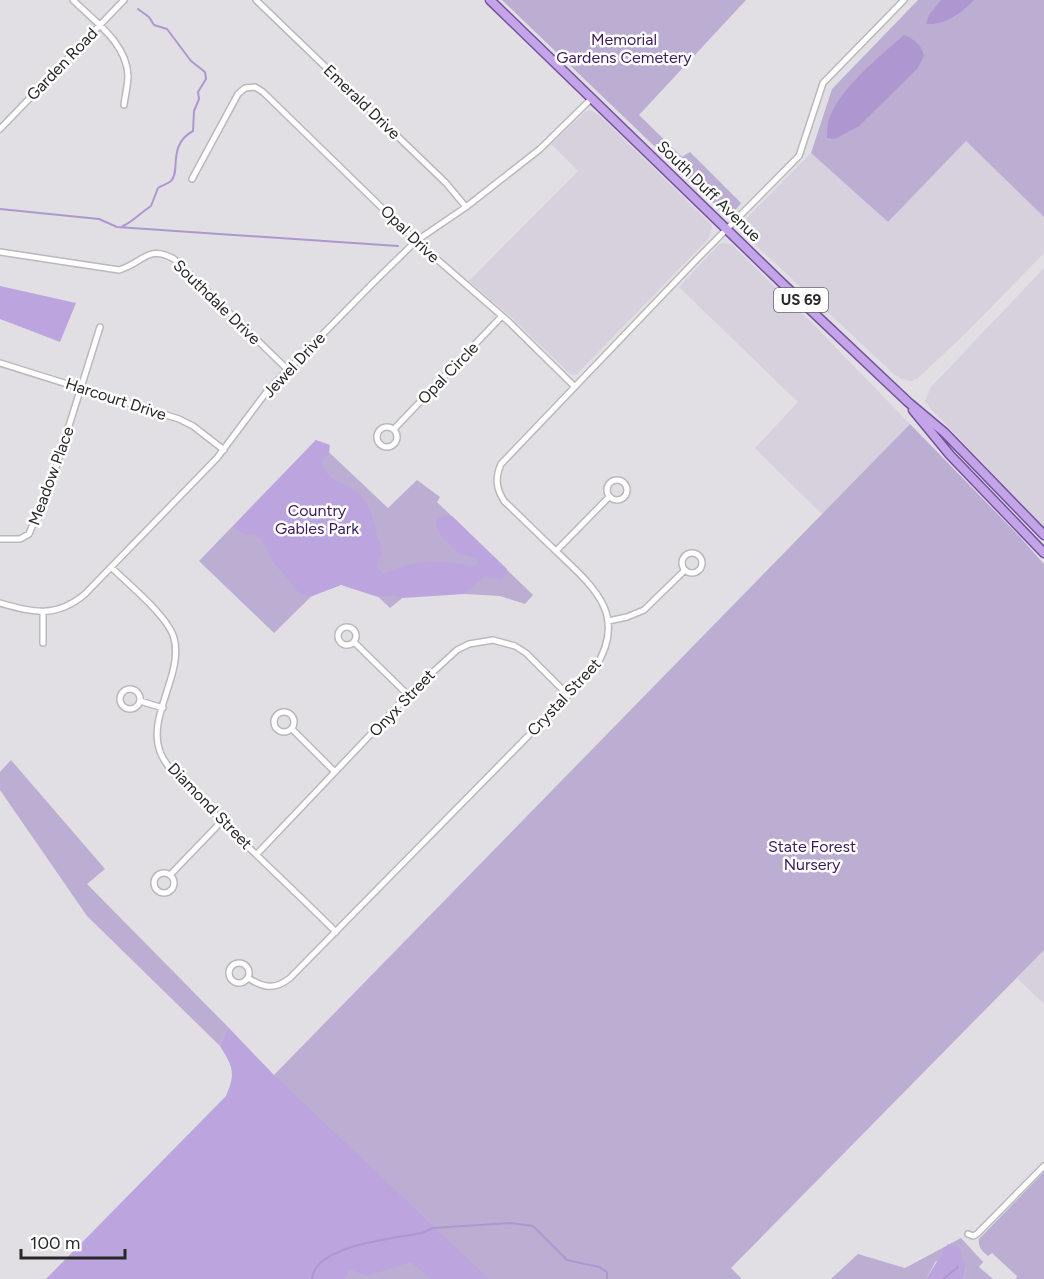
<svg xmlns="http://www.w3.org/2000/svg" width="1044" height="1279" font-family="Figtree,sans-serif">
<rect width="100%" height="100%" fill="#e1dfe3"/>
<path fill="#d6d1dd" d="M 590,110 L 599,115 L 711,224 L 712,227 L 709,238 L 582,369 L 577,374 L 573,375 L 569,373 L 510,316 L 469,281 L 578,171 L 551,144 L 585,112 Z
M 966,141 L 1044,217 L 1044,253 L 966,333 L 918,378 L 912,381 L 904,380 L 895,375 L 744,234 L 740,228 L 741,224 L 811,153 L 888,222 Z
M 723,243 L 731,244 L 811,322 L 910,424 L 822,514 L 755,448 L 798,402 L 679,287 L 719,244 Z
M 1044,268 L 1044,527 L 930,408 L 925,401 L 931,387 Z
M 1044,950 L 1044,1004 L 1017,978 Z"/>
<path fill="#bcadd3" d="M 502,0 L 746,0 L 639,115 L 682,157 L 690,152 L 741,203 L 734,212 L 728,207 L 723,212 Z
M 918,0 L 1044,0 L 1044,217 L 966,141 L 888,222 L 811,153 L 832,89 Z
M 910,424 L 1020,537 L 1044,564 L 1044,950 L 731,1268 L 742,1279 L 82,1279 L 274,1075 Z
M 316,440 L 388,508 L 417,480 L 440,497 L 437,502 L 533,595 L 525,604 L 500,596 L 464,594 L 455,574 L 422,582 L 390,608 L 364,583 L 334,574 L 274,633 L 199,561 Z
M 11,760 L 105,869 L 87,884 L 228,1027 L 220,1046 L 87,916 L 0,790 L 0,772 Z
M 1044,1172 L 1044,1279 L 1016,1279 L 1017,1276 L 992,1253 L 988,1256 C 982,1251 978,1248 979,1239 Z
M 961,1238 L 983,1262 L 979,1267 L 993,1279 L 963,1279 L 966,1269 L 936,1261 L 926,1279 L 831,1279 L 858,1254 L 905,1268 Z"/>
<path fill="#bca5df" d="M 0,286 L 76,303 L 60,342 L 0,319 Z
M 316,440 L 330,445 L 329,453 L 322,461 C 323,481 347,482 359,494 C 371,505 373,521 377,536 C 378,541 382,544 382,549 C 382,555 378,561 377,567 L 382,573 C 389,573 393,569 400,567 C 421,560 452,560 473,567 L 479,562 C 474,556 470,557 463,555 C 454,552 430,528 438,519 C 442,515 447,515 452,516 L 507,569 L 507,574 L 501,579 L 484,577 L 464,594 L 403,598 L 393,595 L 378,597 L 341,585 L 310,597 L 299,593 L 274,563 L 261,539 L 253,535 L 245,535 L 234,527 L 236,523 Z
M 228,1027 L 274,1075 L 489,1279 L 431,1279 L 411,1262 L 367,1276 L 349,1269 L 345,1279 L 46,1279 L 226,1096 C 236,1073 233,1067 220,1046 Z
M 948,1244 L 960,1249 L 966,1269 L 963,1279 L 926,1279 Z"/>
<path fill="#ae97d0" d="M 941,0 L 974,0 C 960,14 946,25 926,24 L 929,15 Z
M 904,35 C 914,39 922,45 924,56 L 917,69 L 859,126 L 835,139 L 827,138 C 827,132 827,125 829,119 C 840,88 880,56 904,35 Z"/>
<g fill="none" stroke-linecap="round" stroke-linejoin="round">
<path stroke="#ae97d0" stroke-width="2" d="M 0,209 L 99,219 L 117,227 L 398,246
M 123,226 C 134,221 140,213 151,206 L 158,188 C 161,186 167,184 171,181 C 181,172 167,145 193,131 L 194,111 L 199,99 L 198,92 L 206,79 L 205,72 L 191,61 L 167,29 L 154,25 L 149,17 L 138,9
M 312,1279 C 315,1245 393,1239 422,1233 L 433,1228 L 511,1223 L 533,1226 L 567,1260 L 599,1267 L 607,1272 L 607,1279
M 943,1279 L 958,1267"/>
<g stroke="#bab8bc" stroke-width="8">
<path id="street" d="M 73,0 C 94,21 127,43 128,76 C 128,85 125,96 124,105
M 256,0 L 446,183 L 466,207
M 0,129 L 124,0
M 192,179 L 238,94 L 245,88 L 255,87 L 263,92 L 416,241 L 509,322 L 574,386
M 0,252 L 119,270 C 143,263 148,244 174,259 L 288,370
M 0,363 L 179,419 L 193,426 L 224,450
M377 437a10 10 0 1 1 20 0a10 10 0 1 1-20 0Z
M 394,429 L 502,316
M607 490a10 10 0 1 1 20 0a10 10 0 1 1-20 0Z
M 0,539 L 20,539 L 29,534 L 56,467 L 100,327
M 556,551 L 609,497
M682 563a10 10 0 1 1 20 0a10 10 0 1 1-20 0Z
M 111,567 C 128,584 168,616 174,638 C 184,675 145,718 161,754 C 170,774 190,789 206,805 C 248,848 293,889 336,932
M 0,603 C 33,613 57,618 85,594 L 217,458 L 268,390 L 373,283 L 416,241 L 466,207 L 540,149 L 592,98
M 608,621 L 627,617 L 644,610 L 685,570
M338 636a9 9 0 1 1 18 0a9 9 0 1 1-18 0Z
M 354,642 L 408,695
M 43,643 L 43,613
M120 699a10 10 0 1 1 20 0a10 10 0 1 1-20 0Z
M 140,701 L 163,708
M274 722a10 10 0 1 1 20 0a10 10 0 1 1-20 0Z
M 292,729 L 335,772
M 257,854 L 408,695 L 457,650 L 469,644 L 493,640 L 515,646 L 526,653 L 568,695
M154 883a10 10 0 1 1 20 0a10 10 0 1 1-20 0Z
M 170,875 L 222,821
M229 973a10 10 0 1 1 20 0a10 10 0 1 1-20 0Z
M 248,978 C 264,988 275,990 290,978 L 595,668 C 628,616 595,588 558,553 C 540,536 522,518 504,501 C 496,488 495,478 501,464 L 698,258 L 799,156 L 823,83 L 904,0
M 968,1234 L 973,1236 L 977,1234 L 1044,1166"/>
</g>
<g stroke="#73519c" stroke-width="11">
<path id="primary" d="M 490,0 L 782,283 L 908,402 L 945,433 L 1044,535
M 913,410 L 950,455 L 1044,553"/>
</g>
<use href="#street" stroke="#fff" stroke-width="5"/>
<use href="#primary" stroke="#c4a4e9" stroke-width="8"/>
</g>
<g text-anchor="middle" dominant-baseline="central" stroke-width="5" stroke-linejoin="round" paint-order="stroke">
<rect fill="#fff" stroke="#686869" stroke-width="1.5" x="774" y="288" width="54" height="24" rx="4.5"/>
<g font-size="15" font-weight="bold" fill="#282829">
<text x="801" y="300">US 69</text>
</g>
<g font-size="16" fill="#3c1a5e" stroke="#fff">
<text x="624" y="39">Memorial<tspan x="624" dy="18">Gardens Cemetery</tspan></text>
<text x="317" y="510">Country<tspan x="317" dy="18">Gables Park</tspan></text>
<text x="812" y="846">State Forest<tspan x="812" dy="18">Nursery</tspan></text>
</g>
<g font-size="16" fill="#282829" stroke="#fff">
<text transform="translate(62 64) rotate(-46)">Garden Road</text>
<text transform="translate(362 102) rotate(44)">Emerald Drive</text>
<text transform="translate(709 191) rotate(44)">South Duff Avenue</text>
<text transform="translate(410 234) rotate(44)">Opal Drive</text>
<text transform="translate(217 302) rotate(44)">Southdale Drive</text>
<text transform="translate(294 365) rotate(-47)">Jewel Drive</text>
<text transform="translate(448 373) rotate(-46)">Opal Circle</text>
<text transform="translate(116 399) rotate(18)">Harcourt Drive</text>
<text transform="translate(51 476) rotate(-70)">Meadow Place</text>
<text transform="translate(564 697) rotate(-47)">Crystal Street</text>
<text transform="translate(402 703) rotate(-46)">Onyx Street</text>
<text transform="translate(210 806) rotate(46)">Diamond Street</text>
</g>
</g>
<path d="M21 1249v9h104v-9" fill="none" stroke="#282829" stroke-width="3"/>
<text x="30" y="1249" font-size="18" fill="#282829" stroke="#ffffff" stroke-width="4.5" paint-order="stroke">100 m</text>
</svg>
